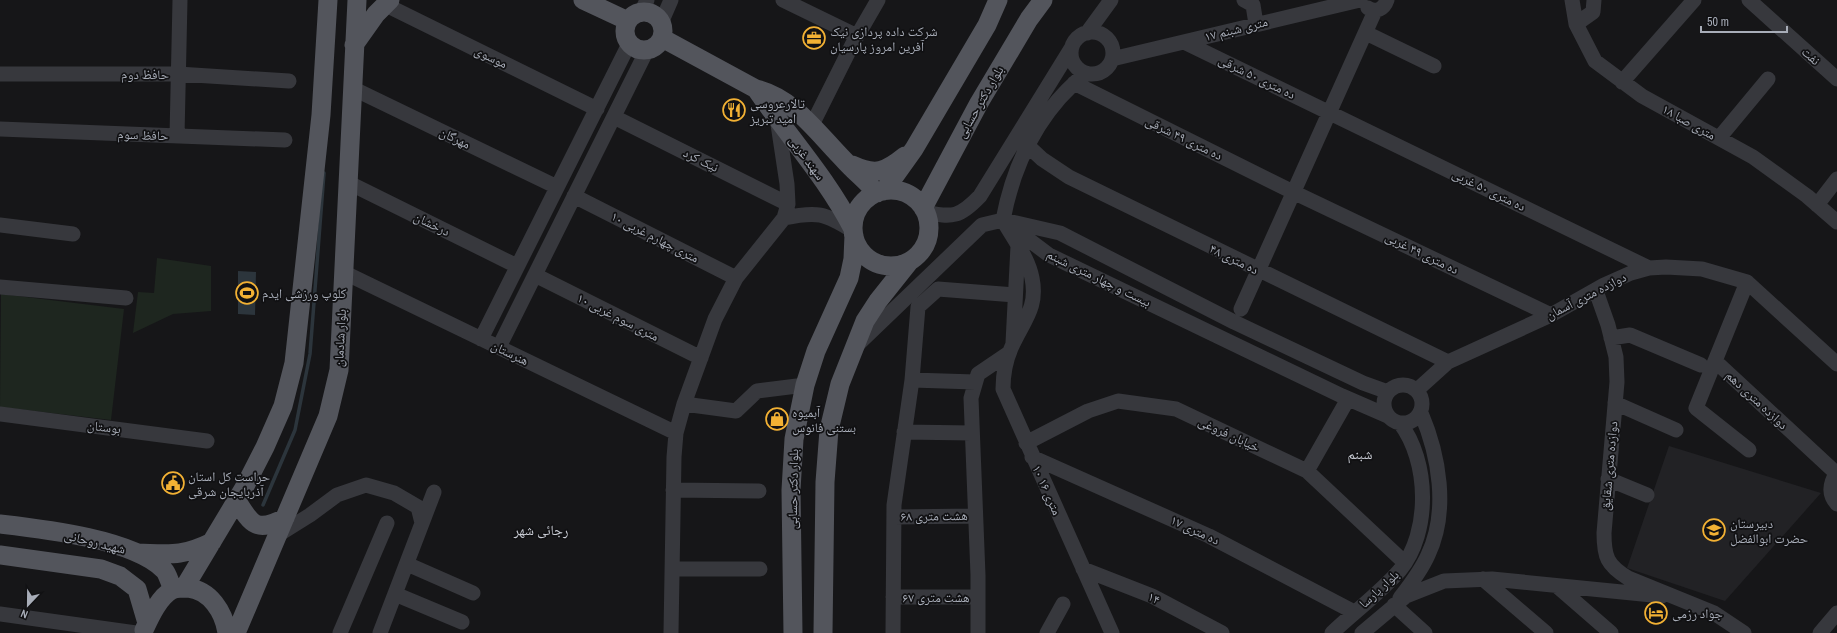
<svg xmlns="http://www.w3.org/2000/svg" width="1837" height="633" font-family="'Archivo Narrow','Noto Naskh Arabic',sans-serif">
<rect width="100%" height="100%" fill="#161618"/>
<path fill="#222225" d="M 1669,446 L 1821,493 L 1725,601 L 1627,568 Z"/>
<path fill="#1e261f" d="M 157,258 L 211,266 L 211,311 L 173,314 L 133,333 L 138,292 L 154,293 Z
M 1,294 L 124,309 L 111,420 L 0,407 Z"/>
<path fill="#2c353c" d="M 238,271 L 256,272 L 255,315 L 238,314 Z"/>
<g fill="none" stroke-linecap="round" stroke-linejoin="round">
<path stroke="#2c353c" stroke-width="3.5" d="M 263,505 L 295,430 L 310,354 L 324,173"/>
<path stroke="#37383d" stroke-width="15" d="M 783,0 L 857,36
M 1244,0 L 1253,5 L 1256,24
M 1572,0 L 1576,24 L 1595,61 L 1642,96 L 1753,157 L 1807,196 L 1837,222
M 1749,0 L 1837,79
M 386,5 L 597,109
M 1368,8 C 1376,13 1384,9 1387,0
M 641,13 L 647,0
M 661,23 L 671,0
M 1576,24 L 1593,12 L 1594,0
M1071 53a21 21 0 1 1 42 0a21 21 0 1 1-42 0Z
M 1087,33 L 1111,0
M 1366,33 L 1434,66
M 1184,42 L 1649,268
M 1112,59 L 1360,0
M 1086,73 C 1039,111 1014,162 1003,220 C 1013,238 1028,257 1032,278 C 1038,307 1024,320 1013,344 C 1006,358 1003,373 1003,389 L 1112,633
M 0,74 L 178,74 L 289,81
M 1622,82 L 1694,0
M 1074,83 L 1293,192 L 1551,315
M 352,88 L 557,187
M 614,117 L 788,204
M 812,125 L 852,45 L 878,0
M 0,129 L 285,140
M 177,136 L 180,0
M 1719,138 L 1768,79
M 1027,145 L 1042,159 L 1069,177 L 1448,362
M 347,182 L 517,266
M 574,196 L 736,278
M 1817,205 L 1837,179
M 925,212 C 953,218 960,217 980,196 L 1072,47
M 784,218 C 817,211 825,213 853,231
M 1008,224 L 1049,255 L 1342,396 L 1388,416
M 0,225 L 73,234
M 343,272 L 676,433
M 535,275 L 701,358
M 1747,282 L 1715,361 L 1836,473
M 0,287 L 126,298
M 1596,291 L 1608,325 L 1616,357 L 1617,382 L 1604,533 C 1604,557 1607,565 1628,578 L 1714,613 L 1744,633
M 1241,309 L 1375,11
M 1611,338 L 1630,335 L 1701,365
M 481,339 L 629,44
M 1013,343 L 1018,246
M 856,346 L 982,225 L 1003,220 L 1060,233 L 1234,322 L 1363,383 L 1388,392
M 499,347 L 647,50
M 1715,361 L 1696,408 L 1749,450
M 912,380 L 975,382
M1384 404a19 19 0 1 1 38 0a19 19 0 1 1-38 0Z
M 1417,390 L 1448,362 L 1551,315 L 1604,285 L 1631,273 L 1649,268 L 1666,267 L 1702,269 L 1747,282 L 1837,364
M 1615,403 L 1676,430
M 684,404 L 736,411 L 757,391 L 805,385
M 0,414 L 207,441
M 904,432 L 972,433
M 1026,443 L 1088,411 L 1118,401 L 1176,409 L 1307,471 L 1404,562
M 1032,457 L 1209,536 L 1354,612
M 1307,471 L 1348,399
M 1837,472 C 1830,483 1828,494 1837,504
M 1608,479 L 1647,495
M 673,490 L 759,491
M 894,517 L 975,516
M 278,535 L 310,515 L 337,495 L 366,485 L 394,493 L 418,507 L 422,523
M 407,564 L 473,593
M 672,569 L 760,569
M 1083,569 L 1152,596 L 1222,633
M 1483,579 L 1546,633
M 1557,586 L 1611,633
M 395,594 L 462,622
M 893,597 L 978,597
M 1400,598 C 1410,585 1421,571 1428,555 C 1449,511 1439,455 1421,413
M 1394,605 L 1425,633
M 0,614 L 136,633
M 340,633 L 387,523
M 380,633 L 434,492
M 671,633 L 674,457 L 676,433 L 684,404 L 715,319 L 736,278 L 784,218 L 788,204 L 787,184 L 777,118
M 893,633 L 894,505 L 912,380 L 918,307 L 938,289 L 1015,295
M 978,633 L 978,575 L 971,398 L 978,374 L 1009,353
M 1047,633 L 1063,604
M 1332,633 C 1354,612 1380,593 1400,570 C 1431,532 1429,461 1400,423
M 1362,633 L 1406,596 L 1444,581 L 1492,579 L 1662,596
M 1820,633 L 1837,613"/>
<path stroke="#53555c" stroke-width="19" d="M 583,0 L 628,21
M625 31a19 19 0 1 1 38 0a19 19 0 1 1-38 0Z
M 662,38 L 756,89 C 794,98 818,134 844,160 C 855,172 866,181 877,193
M 354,45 L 376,14 L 390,0
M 756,89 C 788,136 827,178 853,229
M 852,165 C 876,176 885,172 905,156
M853 228a38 38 0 1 1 76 0a38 38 0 1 1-76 0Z
M 884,191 L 914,149 L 987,25 L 998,0
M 923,208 L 979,103 L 1029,19 L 1043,0
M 237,501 C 252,526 257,532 285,518
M 0,524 C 43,529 133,539 164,570 C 168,574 170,584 173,589
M 138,553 C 170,554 181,557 212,542
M 0,555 L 101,569 L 120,576 L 137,589 L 147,623
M 184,588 L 244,488 L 265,447 L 283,406 L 294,363 L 321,115 L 328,0
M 144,630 C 150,617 159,597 172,590 C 176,588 183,588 188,588 C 210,590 224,612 227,633
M 236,633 L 328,416 L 339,370 L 357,0
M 793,633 L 791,490 L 794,439 L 805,385 L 816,351 L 849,278 L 853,259 L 854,235
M 823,633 L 825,482 L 829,430 L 840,384 L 865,321 L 878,301 L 909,262"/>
</g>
<defs>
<g id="office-ring" transform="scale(1.15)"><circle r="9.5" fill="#111113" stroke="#f2b134" stroke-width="1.5"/><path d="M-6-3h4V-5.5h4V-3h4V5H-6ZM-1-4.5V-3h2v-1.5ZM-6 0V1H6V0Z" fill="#f2b134"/></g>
<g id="restaurant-ring" transform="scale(1.15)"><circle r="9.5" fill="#111113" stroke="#f2b134" stroke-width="1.5"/><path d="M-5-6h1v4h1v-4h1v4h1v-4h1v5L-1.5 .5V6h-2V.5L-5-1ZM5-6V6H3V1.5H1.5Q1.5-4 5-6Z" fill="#f2b134"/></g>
<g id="stadium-ring" transform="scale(1.15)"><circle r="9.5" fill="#111113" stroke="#f2b134" stroke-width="1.5"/><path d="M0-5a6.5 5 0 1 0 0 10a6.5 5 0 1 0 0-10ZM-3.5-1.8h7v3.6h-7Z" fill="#f2b134"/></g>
<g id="shop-ring" transform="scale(1.15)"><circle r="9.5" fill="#111113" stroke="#f2b134" stroke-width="1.5"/><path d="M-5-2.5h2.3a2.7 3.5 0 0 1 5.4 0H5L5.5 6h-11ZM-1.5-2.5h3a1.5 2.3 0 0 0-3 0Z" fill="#f2b134"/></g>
<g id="civic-ring" transform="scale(1.15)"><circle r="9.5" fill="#111113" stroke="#f2b134" stroke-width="1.5"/><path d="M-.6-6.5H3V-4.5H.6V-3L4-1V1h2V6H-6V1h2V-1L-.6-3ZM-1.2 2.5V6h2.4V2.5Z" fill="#f2b134"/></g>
<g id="school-ring" transform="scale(1.15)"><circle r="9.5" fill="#111113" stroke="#f2b134" stroke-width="1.5"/><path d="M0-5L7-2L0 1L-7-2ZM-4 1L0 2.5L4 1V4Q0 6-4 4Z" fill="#f2b134"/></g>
<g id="hotel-ring" transform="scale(1.15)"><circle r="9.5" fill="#111113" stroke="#f2b134" stroke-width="1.5"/><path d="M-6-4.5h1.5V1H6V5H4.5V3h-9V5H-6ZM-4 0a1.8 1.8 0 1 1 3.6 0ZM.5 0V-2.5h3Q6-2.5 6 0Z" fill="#f2b134"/></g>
</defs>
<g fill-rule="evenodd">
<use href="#office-ring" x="814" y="38"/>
<use href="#restaurant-ring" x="734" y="110"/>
<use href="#stadium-ring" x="247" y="293"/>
<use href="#shop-ring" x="777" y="419"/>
<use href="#civic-ring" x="173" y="483"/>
<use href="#school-ring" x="1714" y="530"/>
<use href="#hotel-ring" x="1656" y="613"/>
</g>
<g text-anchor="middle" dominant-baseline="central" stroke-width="3.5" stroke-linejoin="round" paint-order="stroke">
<g font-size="13" fill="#a8adb8" stroke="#111113">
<text transform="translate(1236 29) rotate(-14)">۱۷ متری شبنم</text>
<text transform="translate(1811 56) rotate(42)">نفت</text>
<text transform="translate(491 57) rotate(26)">موسوی</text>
<text x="145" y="74">حافظ دوم</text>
<text transform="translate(1257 77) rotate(26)">ده متری ۵۰ شرقی</text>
<text transform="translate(980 102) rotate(-60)">بلوار دکتر حسابی</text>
<text transform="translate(1689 122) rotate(29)">متری صبا ۱۸</text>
<text transform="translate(143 135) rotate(2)">حافظ سوم</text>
<text transform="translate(455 138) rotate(26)">مهرگان</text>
<text transform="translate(1184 138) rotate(26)">ده متری ۴۹ شرقی</text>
<text transform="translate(807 158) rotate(54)">سهند غربی</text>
<text transform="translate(701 160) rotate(26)">نیک کرد</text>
<text transform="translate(1489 190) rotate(26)">ده متری ۵۰ غربی</text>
<text transform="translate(432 224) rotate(26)">درخشان</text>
<text transform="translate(655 237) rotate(27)">۱۰ متری چهارم غربی</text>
<text transform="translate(1422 253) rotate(26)">ده متری ۴۹ غربی</text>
<text transform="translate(1234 259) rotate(26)">ده متری ۴۸</text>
<text transform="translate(1099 278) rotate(26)">بیست و چهار متری شبنم</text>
<text transform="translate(1586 296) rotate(-27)">دوازده متری آسمان</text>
<text transform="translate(618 317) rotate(27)">۱۰ متری سوم غربی</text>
<text transform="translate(340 338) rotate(-87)">بلوار شادمان</text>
<text transform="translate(510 353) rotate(26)">هنرستان</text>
<text transform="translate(1757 400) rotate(43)">دوازده متری دهم</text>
<text transform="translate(104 427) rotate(7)">بوستان</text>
<text transform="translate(1229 434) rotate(25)">خیابان فروغی</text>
<text transform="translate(1609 466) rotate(-85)">دوازده متری شقایق</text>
<text transform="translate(793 489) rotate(-89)">بلوار دکتر حسابی</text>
<text transform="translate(1047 490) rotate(66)">۱۰ متری ۱۶</text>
<text transform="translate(934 516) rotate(-1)">هشت متری ۶۸</text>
<text transform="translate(1195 530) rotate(25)">ده متری ۱۷</text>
<text transform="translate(95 542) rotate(14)">شهید روحانی</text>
<text transform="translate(1379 589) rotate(-43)">بلوار پارسا</text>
<text x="936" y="597">هشت متری ۶۷</text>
<text transform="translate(1154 598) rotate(25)">۱۴</text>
</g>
<g font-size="13" fill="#a8adb8" stroke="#111113" text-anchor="start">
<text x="830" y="31">شرکت داده پردازی نیک<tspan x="830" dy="15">آفرین امروز پارسیان</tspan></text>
<text x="750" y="103">تالارعروسی<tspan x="750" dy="15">امید تبریز</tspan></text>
<text x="262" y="293">کلوپ ورزشی ایدم</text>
<text x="792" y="412">آبمیوه<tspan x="792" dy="15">بستنی فانوس</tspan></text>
<text x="188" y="476">حراست کل استان<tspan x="188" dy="15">آذربایجان شرقی</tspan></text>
<text x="1730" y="523">دبیرستان<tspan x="1730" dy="15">حضرت ابوالفضل</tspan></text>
<text x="1672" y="613">جواد رزمی</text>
</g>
<g font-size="14" fill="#c9ccd4" stroke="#111113">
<text x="1360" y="454">شبنم</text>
<text x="541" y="530">رجائی شهر</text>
</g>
</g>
<g transform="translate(28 605) rotate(202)" stroke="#111113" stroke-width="3" paint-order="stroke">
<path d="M0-3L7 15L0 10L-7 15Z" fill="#a8adb8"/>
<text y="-6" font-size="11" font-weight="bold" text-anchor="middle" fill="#a8adb8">N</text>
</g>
<path d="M1701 26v6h86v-6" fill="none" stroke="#a8adb8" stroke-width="2"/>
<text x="1707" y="26" font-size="12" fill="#a8adb8" stroke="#111113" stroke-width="3" paint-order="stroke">50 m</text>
</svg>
